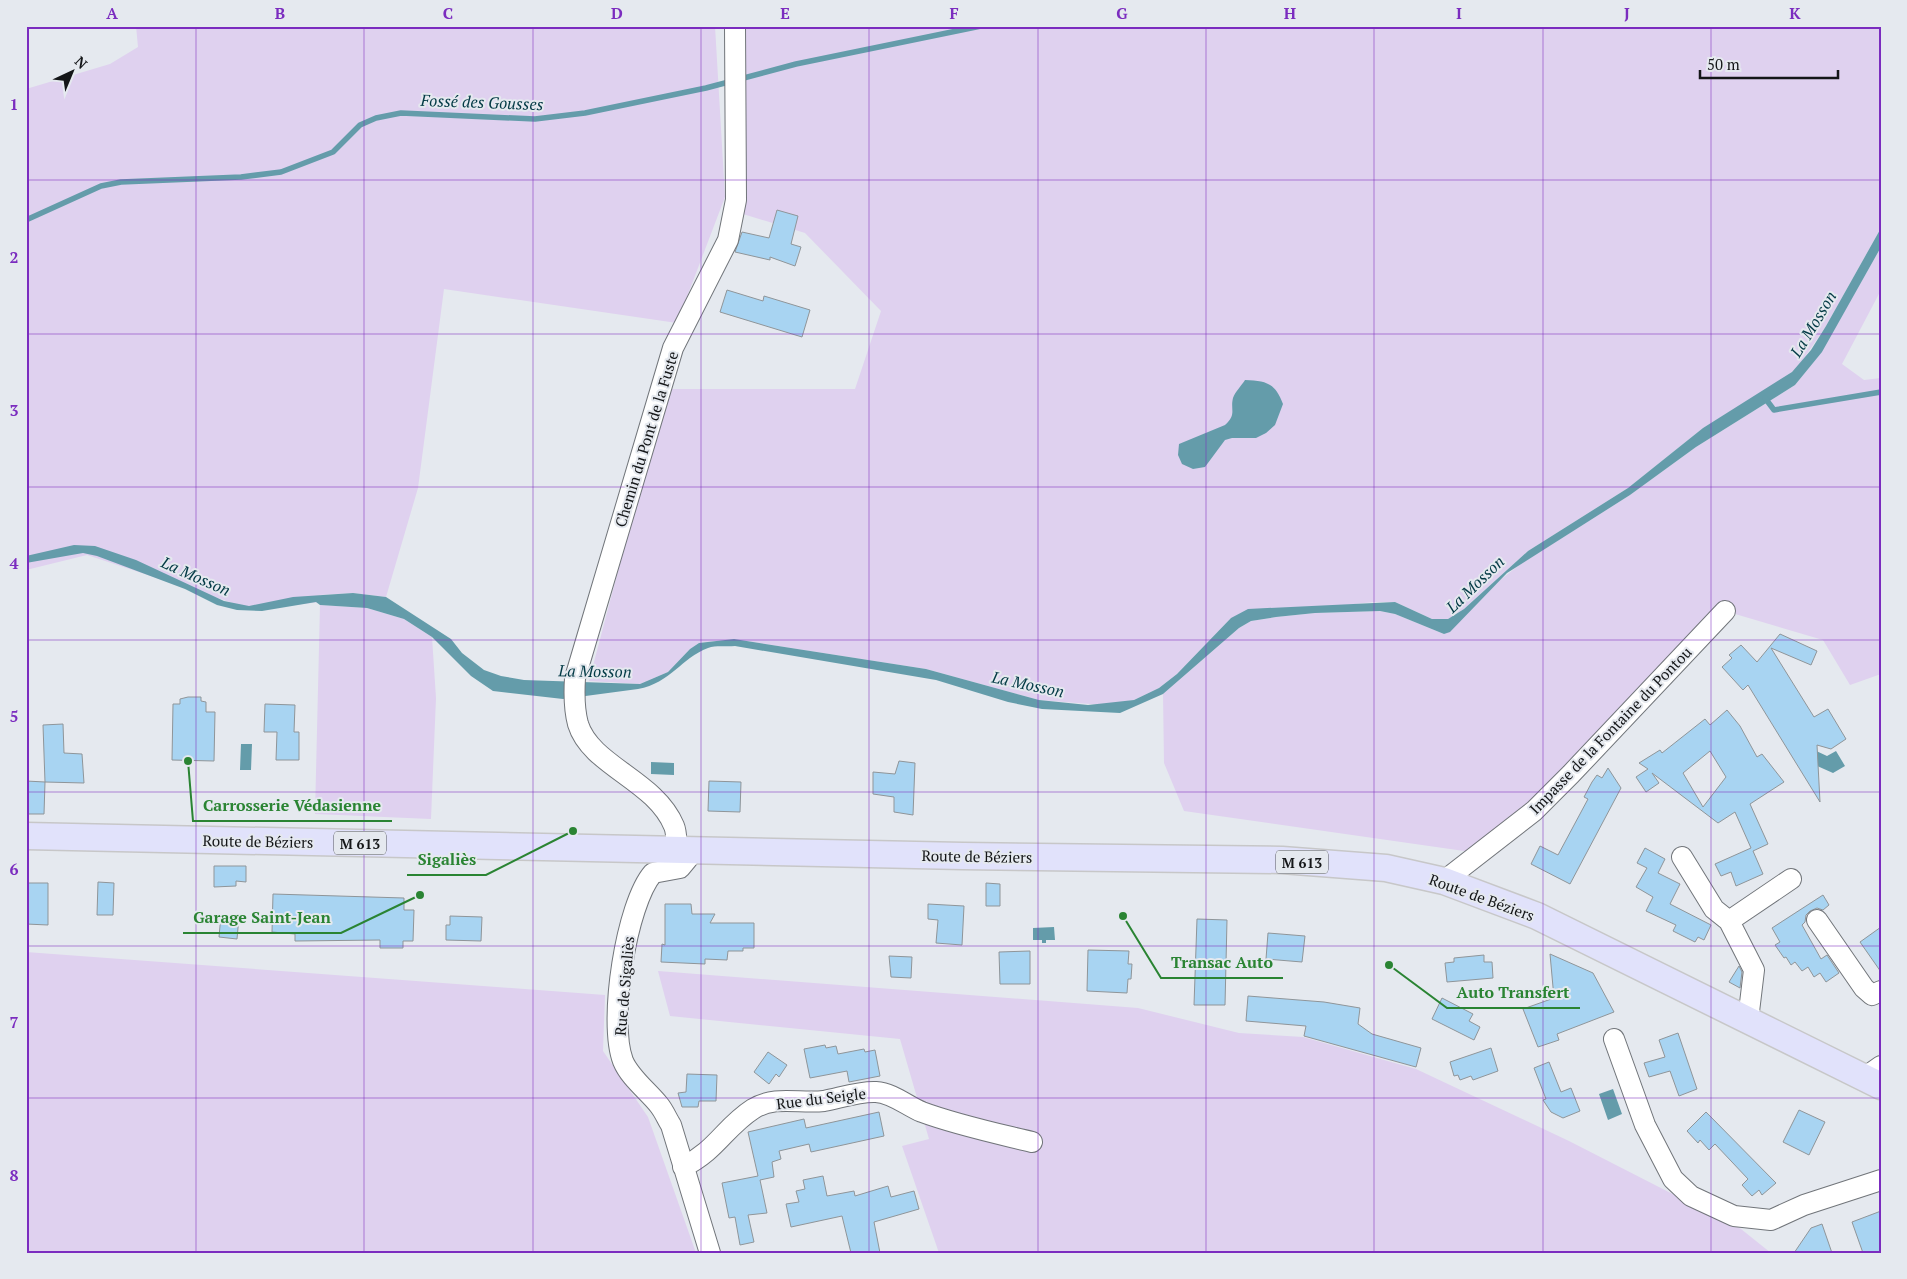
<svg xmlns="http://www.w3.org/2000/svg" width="1907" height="1279" font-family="'PT Serif',serif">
<rect width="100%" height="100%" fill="#e5e9ef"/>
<path fill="#dfd1ef" d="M 136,26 L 715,26 L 725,197 L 677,323 L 444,289 L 418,488 L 386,597 L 353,593 L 320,595 L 319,602 L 254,610 L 87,555 L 26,570 L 26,89 L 110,64 L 138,47 Z
M 745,26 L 1881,26 L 1881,228 L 1826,326 L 1798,367 L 1781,381 L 1703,428 L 1628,488 L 1528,551 L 1464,609 L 1448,619 L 1432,619 L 1395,602 L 1373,602 L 1231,618 L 1177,674 L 1159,688 L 1134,700 L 1103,705 L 1039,700 L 926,669 L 734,639 L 699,643 L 690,649 L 668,672 L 640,684 L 589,681 L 666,389 L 855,389 L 881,311 L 805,233 L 743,214 Z
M 1881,247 L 1881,290 L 1842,364 L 1864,380 L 1881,378 L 1881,674 L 1850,685 L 1823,640 L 1725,611 L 1531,806 L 1471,852 L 1184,811 L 1164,763 L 1163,694 L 1239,628 L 1251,621 L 1276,617 L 1315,613 L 1380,611 L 1395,614 L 1444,634 L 1500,580 L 1522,563 L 1630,495 L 1696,447 L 1795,385 L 1820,354 Z
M 320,605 L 367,608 L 404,619 L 432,637 L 436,698 L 431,819 L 315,814 Z
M 26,952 L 605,995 L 603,1051 L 648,1117 L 696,1253 L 26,1253 Z
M 658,971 L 1138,1008 L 1239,1033 L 1303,1037 L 1416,1069 L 1569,1141 L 1741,1229 L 1771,1253 L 939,1253 L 902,1146 L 929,1139 L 900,1039 L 670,1016 Z"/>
<path fill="#649caa" d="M 1881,228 L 1881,247 L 1822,352 L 1795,385 L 1696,447 L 1630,495 L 1507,573 L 1450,632 L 1444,634 L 1395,614 L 1380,611 L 1315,613 L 1276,617 L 1251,621 L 1239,628 L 1163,694 L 1120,713 L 1042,709 L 1008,702 L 936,680 L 735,646 C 726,647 716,645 708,648 C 681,658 671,683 638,689 L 563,699 L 493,691 L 471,676 L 432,637 L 404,619 L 367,608 L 320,605 L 316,602 L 262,611 L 237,610 L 217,605 L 185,589 L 97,556 L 83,553 L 26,563 L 26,556 L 74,545 L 95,546 L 136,560 L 224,601 L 249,606 L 293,597 L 353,593 L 386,597 L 451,639 L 462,653 L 484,670 L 501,676 L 524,680 L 640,684 L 668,672 L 690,649 L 699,643 L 734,639 L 926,669 L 1039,700 L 1088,705 L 1134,700 L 1159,688 L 1177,674 L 1231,618 L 1248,609 L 1395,602 L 1432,619 L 1448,619 L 1464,609 L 1528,551 L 1628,488 L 1703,428 L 1792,372 L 1811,350 L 1826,326 Z
M 1245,380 C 1267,381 1275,383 1283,404 L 1275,425 L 1266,433 L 1256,438 L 1232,438 L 1225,440 L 1205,467 L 1193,469 L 1182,464 L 1178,455 L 1179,444 L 1225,425 C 1237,414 1230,410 1233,398 C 1235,392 1242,385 1245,380 Z
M 241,744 L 252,744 L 251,770 L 240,770 Z
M 1812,749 L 1827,756 L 1836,751 L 1845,766 L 1833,773 L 1806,761 Z
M 651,762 L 674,763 L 674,775 L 651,774 Z
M 1054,927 L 1055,940 L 1046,940 L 1046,943 L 1042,943 L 1042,940 L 1033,940 L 1033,928 Z
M 1613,1089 L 1622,1114 L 1608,1120 L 1599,1094 Z"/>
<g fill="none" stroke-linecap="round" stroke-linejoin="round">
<path stroke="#649caa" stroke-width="5.5" d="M 26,220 L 101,186 L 121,182 L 241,177 L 281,172 L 333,152 L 360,125 L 376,118 L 401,113 L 535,119 L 585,113 L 706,88 L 796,64 L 981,26
M 1765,398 L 1774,410 L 1881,392"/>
</g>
<path fill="#a8d4f2" stroke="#8f9599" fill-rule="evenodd" d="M 777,210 L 798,216 L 791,244 L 801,247 L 795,266 L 770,257 L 770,260 L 735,252 L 742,232 L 769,238 Z
M 727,290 L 763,301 L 764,296 L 810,310 L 802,337 L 720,312 Z
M 1780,634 L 1817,651 L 1811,665 L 1771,648 L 1814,717 L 1828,709 L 1846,739 L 1831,749 L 1817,745 L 1820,802 L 1748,685 L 1743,690 L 1722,667 L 1732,658 L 1729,655 L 1741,645 L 1757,662 Z
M 188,697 L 201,697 L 201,701 L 206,702 L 206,712 L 215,712 L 214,761 L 172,760 L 173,704 L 180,704 L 180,699 Z
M 265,704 L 295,705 L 294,732 L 299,732 L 299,760 L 276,760 L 277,732 L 264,732 Z
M 1727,710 L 1740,726 L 1757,757 L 1762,754 L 1784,782 L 1750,804 L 1768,844 L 1753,851 L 1763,874 L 1736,886 L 1731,872 L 1721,876 L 1715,864 L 1751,848 L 1735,812 L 1718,823 L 1652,773 L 1659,783 L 1646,792 L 1636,777 L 1648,769 L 1639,763 L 1660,750 L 1662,753 L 1705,719 L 1710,725 ZM 1710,751 L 1726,777 L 1703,807 L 1683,773 Z
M 63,724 L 64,753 L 82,754 L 84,783 L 45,782 L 43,725 Z
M 899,761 L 915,763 L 913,815 L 894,812 L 894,797 L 873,794 L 873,772 L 895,774 Z
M 1608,768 L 1621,788 L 1570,884 L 1531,864 L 1540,846 L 1558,855 L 1588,799 L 1584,797 L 1592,782 L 1597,775 L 1602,778 Z
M 26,781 L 45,782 L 44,814 L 26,814 Z
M 709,781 L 741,782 L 740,812 L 708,811 Z
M 1645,848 L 1665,859 L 1658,873 L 1680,884 L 1670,904 L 1711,925 L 1704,940 L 1698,937 L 1695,942 L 1673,931 L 1676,925 L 1646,911 L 1653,897 L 1636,887 L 1647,868 L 1637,863 Z
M 214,866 L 246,866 L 246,882 L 236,881 L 236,886 L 214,887 Z
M 98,882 L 114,883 L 113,915 L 97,915 Z
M 26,883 L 48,883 L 48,925 L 26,924 Z
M 986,883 L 1000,884 L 1000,906 L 986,906 Z
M 273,894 L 404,898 L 404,910 L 414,910 L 413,941 L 403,941 L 403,948 L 380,948 L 380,940 L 295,941 L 295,934 L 272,932 Z
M 1823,895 L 1829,905 L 1823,910 L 1817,908 L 1810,911 L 1806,915 L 1805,922 L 1802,925 L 1821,959 L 1827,955 L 1839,973 L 1826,982 L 1820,973 L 1814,977 L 1808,967 L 1802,971 L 1795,962 L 1791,965 L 1786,957 L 1784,958 L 1775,945 L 1780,942 L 1772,928 Z
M 665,904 L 691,904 L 692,914 L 715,914 L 710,923 L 754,923 L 754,948 L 743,948 L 743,951 L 728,951 L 727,960 L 705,959 L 705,964 L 661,962 L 662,944 L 665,945 Z
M 928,904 L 964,906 L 962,945 L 936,943 L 938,920 L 928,919 Z
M 221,915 L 239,917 L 237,939 L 219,937 Z
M 450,916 L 482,917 L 481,941 L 446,940 L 446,925 L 450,925 Z
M 1197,919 L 1227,920 L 1225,1005 L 1194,1005 Z
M 1881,927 L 1881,972 L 1860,942 Z
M 1268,933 L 1305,936 L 1302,962 L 1266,959 Z
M 1088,950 L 1129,951 L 1128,964 L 1132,964 L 1131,979 L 1128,979 L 1127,993 L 1087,991 Z
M 1030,951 L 1030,984 L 1000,984 L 999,952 Z
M 1550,954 L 1593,973 L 1614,1012 L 1557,1034 L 1559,1040 L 1538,1047 L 1523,1009 L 1554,998 Z
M 1484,955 L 1484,962 L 1492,962 L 1493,978 L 1447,982 L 1445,963 L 1454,962 L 1454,958 Z
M 889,956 L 912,957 L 911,978 L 891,977 Z
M 1739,966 L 1742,972 L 1740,988 L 1729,982 Z
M 1248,996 L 1324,1002 L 1360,1008 L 1358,1024 L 1372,1034 L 1421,1048 L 1416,1067 L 1304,1036 L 1306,1026 L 1246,1021 Z
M 1442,998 L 1473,1014 L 1469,1021 L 1480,1027 L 1474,1040 L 1432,1019 Z
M 1678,1033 L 1697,1089 L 1679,1096 L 1670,1071 L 1649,1077 L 1644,1063 L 1665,1057 L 1659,1040 Z
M 825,1045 L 826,1048 L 836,1046 L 838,1054 L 864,1049 L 865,1052 L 875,1050 L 880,1076 L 849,1082 L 847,1071 L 810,1078 L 804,1049 Z
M 1491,1048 L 1498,1071 L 1473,1080 L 1471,1076 L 1460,1080 L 1458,1075 L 1454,1076 L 1450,1062 Z
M 768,1052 L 787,1065 L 779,1077 L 776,1074 L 769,1084 L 754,1072 Z
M 1549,1062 L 1561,1092 L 1571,1088 L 1580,1111 L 1563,1118 L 1551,1112 L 1543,1100 L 1546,1099 L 1534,1068 Z
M 687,1074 L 717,1075 L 716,1101 L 699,1101 L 698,1107 L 682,1107 L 678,1093 L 686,1092 Z
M 1799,1110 L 1825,1122 L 1809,1155 L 1783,1142 Z
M 879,1112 L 884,1136 L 811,1152 L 809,1144 L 779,1151 L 781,1159 L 772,1162 L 774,1177 L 760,1180 L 767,1213 L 748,1215 L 754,1242 L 740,1245 L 735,1217 L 729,1218 L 722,1183 L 758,1176 L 748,1132 L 804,1119 L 806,1128 Z
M 1706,1112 L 1776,1183 L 1762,1195 L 1759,1190 L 1752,1196 L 1742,1185 L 1748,1179 L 1715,1144 L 1709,1150 L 1700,1140 L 1698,1143 L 1687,1131 Z
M 823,1176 L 827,1196 L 854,1191 L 855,1196 L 888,1186 L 891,1197 L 914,1191 L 919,1209 L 874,1222 L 880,1253 L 851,1253 L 842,1216 L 791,1227 L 786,1204 L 799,1202 L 796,1191 L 805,1189 L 803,1180 Z
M 1881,1211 L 1881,1253 L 1863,1253 L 1852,1222 Z
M 1822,1224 L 1832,1253 L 1794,1253 L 1811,1228 Z"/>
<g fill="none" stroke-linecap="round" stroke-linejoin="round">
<g stroke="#71757a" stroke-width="22">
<path id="minor" d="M 677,849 C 676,842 677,833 674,826 C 655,780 591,766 578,724 C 574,709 574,694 575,678 L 673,348 L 728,240 L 736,200 L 735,26
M 694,851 L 680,868 L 653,873 C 626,904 608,1022 623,1061 C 630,1078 648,1091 659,1105 C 664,1111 667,1119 671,1125 L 710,1253
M 1682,857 L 1714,909 L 1729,921
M 1444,881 L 1534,811 L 1571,774 L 1725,611
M 1817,920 L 1864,988 L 1872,995 L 1881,991
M 1748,1020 L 1754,970 L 1729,921 L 1791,879
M 1614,1039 L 1645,1125 L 1673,1179 L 1691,1196 L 1734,1216 L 1771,1220 L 1804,1205 L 1881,1180
M 1864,1078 L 1881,1066
M 683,1167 C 716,1151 725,1127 753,1109 C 775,1095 800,1104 824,1101 C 840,1098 860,1091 876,1092 C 893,1093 907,1106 922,1112 C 957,1125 995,1133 1032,1142"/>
</g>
<g stroke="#c7c7c8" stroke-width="29">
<path id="major" d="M 26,836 L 963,856 L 1282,860 L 1386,868 L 1444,881 L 1537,916 L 1881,1086"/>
</g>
<use href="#minor" stroke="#fff" stroke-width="20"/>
<use href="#major" stroke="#e1e2fb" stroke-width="26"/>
</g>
<path fill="none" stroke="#7b2cbf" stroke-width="1" stroke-opacity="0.55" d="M 196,26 L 196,1253M 364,26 L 364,1253M 533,26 L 533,1253M 701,26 L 701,1253M 869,26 L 869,1253M 1038,26 L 1038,1253M 1206,26 L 1206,1253M 1374,26 L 1374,1253M 1543,26 L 1543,1253M 1711,26 L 1711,1253M 26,180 L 1881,180M 26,334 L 1881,334M 26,487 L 1881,487M 26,640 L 1881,640M 26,792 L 1881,792M 26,946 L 1881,946M 26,1098 L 1881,1098"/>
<g text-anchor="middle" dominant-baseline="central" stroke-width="4" stroke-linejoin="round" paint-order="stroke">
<g fill="#e5e9ef" stroke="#535558" stroke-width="1">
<rect x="334" y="831.5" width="52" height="23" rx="4"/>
<rect x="1276" y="850.5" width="52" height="23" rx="4"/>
</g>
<g font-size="14" font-weight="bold" fill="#141618">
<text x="360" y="843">M 613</text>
<text x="1302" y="862">M 613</text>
</g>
<g font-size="15" fill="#141618" stroke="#e5e9ef">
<text transform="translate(646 439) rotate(-73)">Chemin du Pont de la Fuste</text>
<text transform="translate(1610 730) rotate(-46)">Impasse de la Fontaine du Pontou</text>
<text transform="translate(258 841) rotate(1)">Route de Béziers</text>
<text transform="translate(977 856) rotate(1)">Route de Béziers</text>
<text transform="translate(1482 897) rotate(20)">Route de Béziers</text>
<text transform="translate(624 986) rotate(-85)">Rue de Sigaliès</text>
<text transform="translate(821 1098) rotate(-7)">Rue du Seigle</text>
</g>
<g font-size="16" font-style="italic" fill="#033a45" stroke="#e5e9ef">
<text transform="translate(482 102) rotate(2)">Fossé des Gousses</text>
<text transform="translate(1813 324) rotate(-59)">La Mosson</text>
<text transform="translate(196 576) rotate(24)">La Mosson</text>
<text transform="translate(1475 584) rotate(-44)">La Mosson</text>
<text transform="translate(595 671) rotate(1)">La Mosson</text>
<text transform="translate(1028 684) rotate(12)">La Mosson</text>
</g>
</g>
<path fill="none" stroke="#2a8433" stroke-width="2" d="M188 761L193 821H392M573 831L486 875H407M420 895L341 933H183M1123 916L1161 978H1283M1389 965L1447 1008H1580"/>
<g fill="#2a8433" stroke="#e5e9ef" stroke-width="2">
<circle cx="188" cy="761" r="5"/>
<circle cx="573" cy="831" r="5"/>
<circle cx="420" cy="895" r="5"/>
<circle cx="1123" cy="916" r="5"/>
<circle cx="1389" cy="965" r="5"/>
</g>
<g font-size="16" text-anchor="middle" font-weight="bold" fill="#2a8433" stroke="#e5e9ef" stroke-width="4" stroke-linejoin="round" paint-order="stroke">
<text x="292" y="811">Carrosserie Védasienne</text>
<text x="447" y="865">Sigaliès</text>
<text x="262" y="923">Garage Saint-Jean</text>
<text x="1222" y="968">Transac Auto</text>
<text x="1513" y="998">Auto Transfert</text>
</g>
<rect width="1907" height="1279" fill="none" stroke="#e5e9ef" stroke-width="55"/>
<g transform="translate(72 72) rotate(44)" stroke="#e5e9ef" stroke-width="4" paint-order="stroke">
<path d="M0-4L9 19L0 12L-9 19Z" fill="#141618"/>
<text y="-8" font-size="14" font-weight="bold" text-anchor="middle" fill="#141618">N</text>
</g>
<path d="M1700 70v8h138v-8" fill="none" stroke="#141618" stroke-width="2.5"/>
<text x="1707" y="70" font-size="15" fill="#141618" stroke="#e5e9ef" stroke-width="4" paint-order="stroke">50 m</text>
<rect x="28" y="28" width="1852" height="1224" fill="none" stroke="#7b2cbf" stroke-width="2"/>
<g font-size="16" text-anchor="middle" font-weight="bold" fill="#7b2cbf">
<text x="112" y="19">A</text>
<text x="280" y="19">B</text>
<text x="448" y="19">C</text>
<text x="617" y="19">D</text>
<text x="785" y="19">E</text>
<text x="954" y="19">F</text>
<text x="1122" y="19">G</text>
<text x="1290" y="19">H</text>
<text x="1459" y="19">I</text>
<text x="1627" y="19">J</text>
<text x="1795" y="19">K</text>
<text x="14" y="110">1</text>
<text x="14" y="263">2</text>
<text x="14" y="416">3</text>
<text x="14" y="569">4</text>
<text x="14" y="722">5</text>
<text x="14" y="875">6</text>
<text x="14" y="1028">7</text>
<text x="14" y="1181">8</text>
</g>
</svg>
